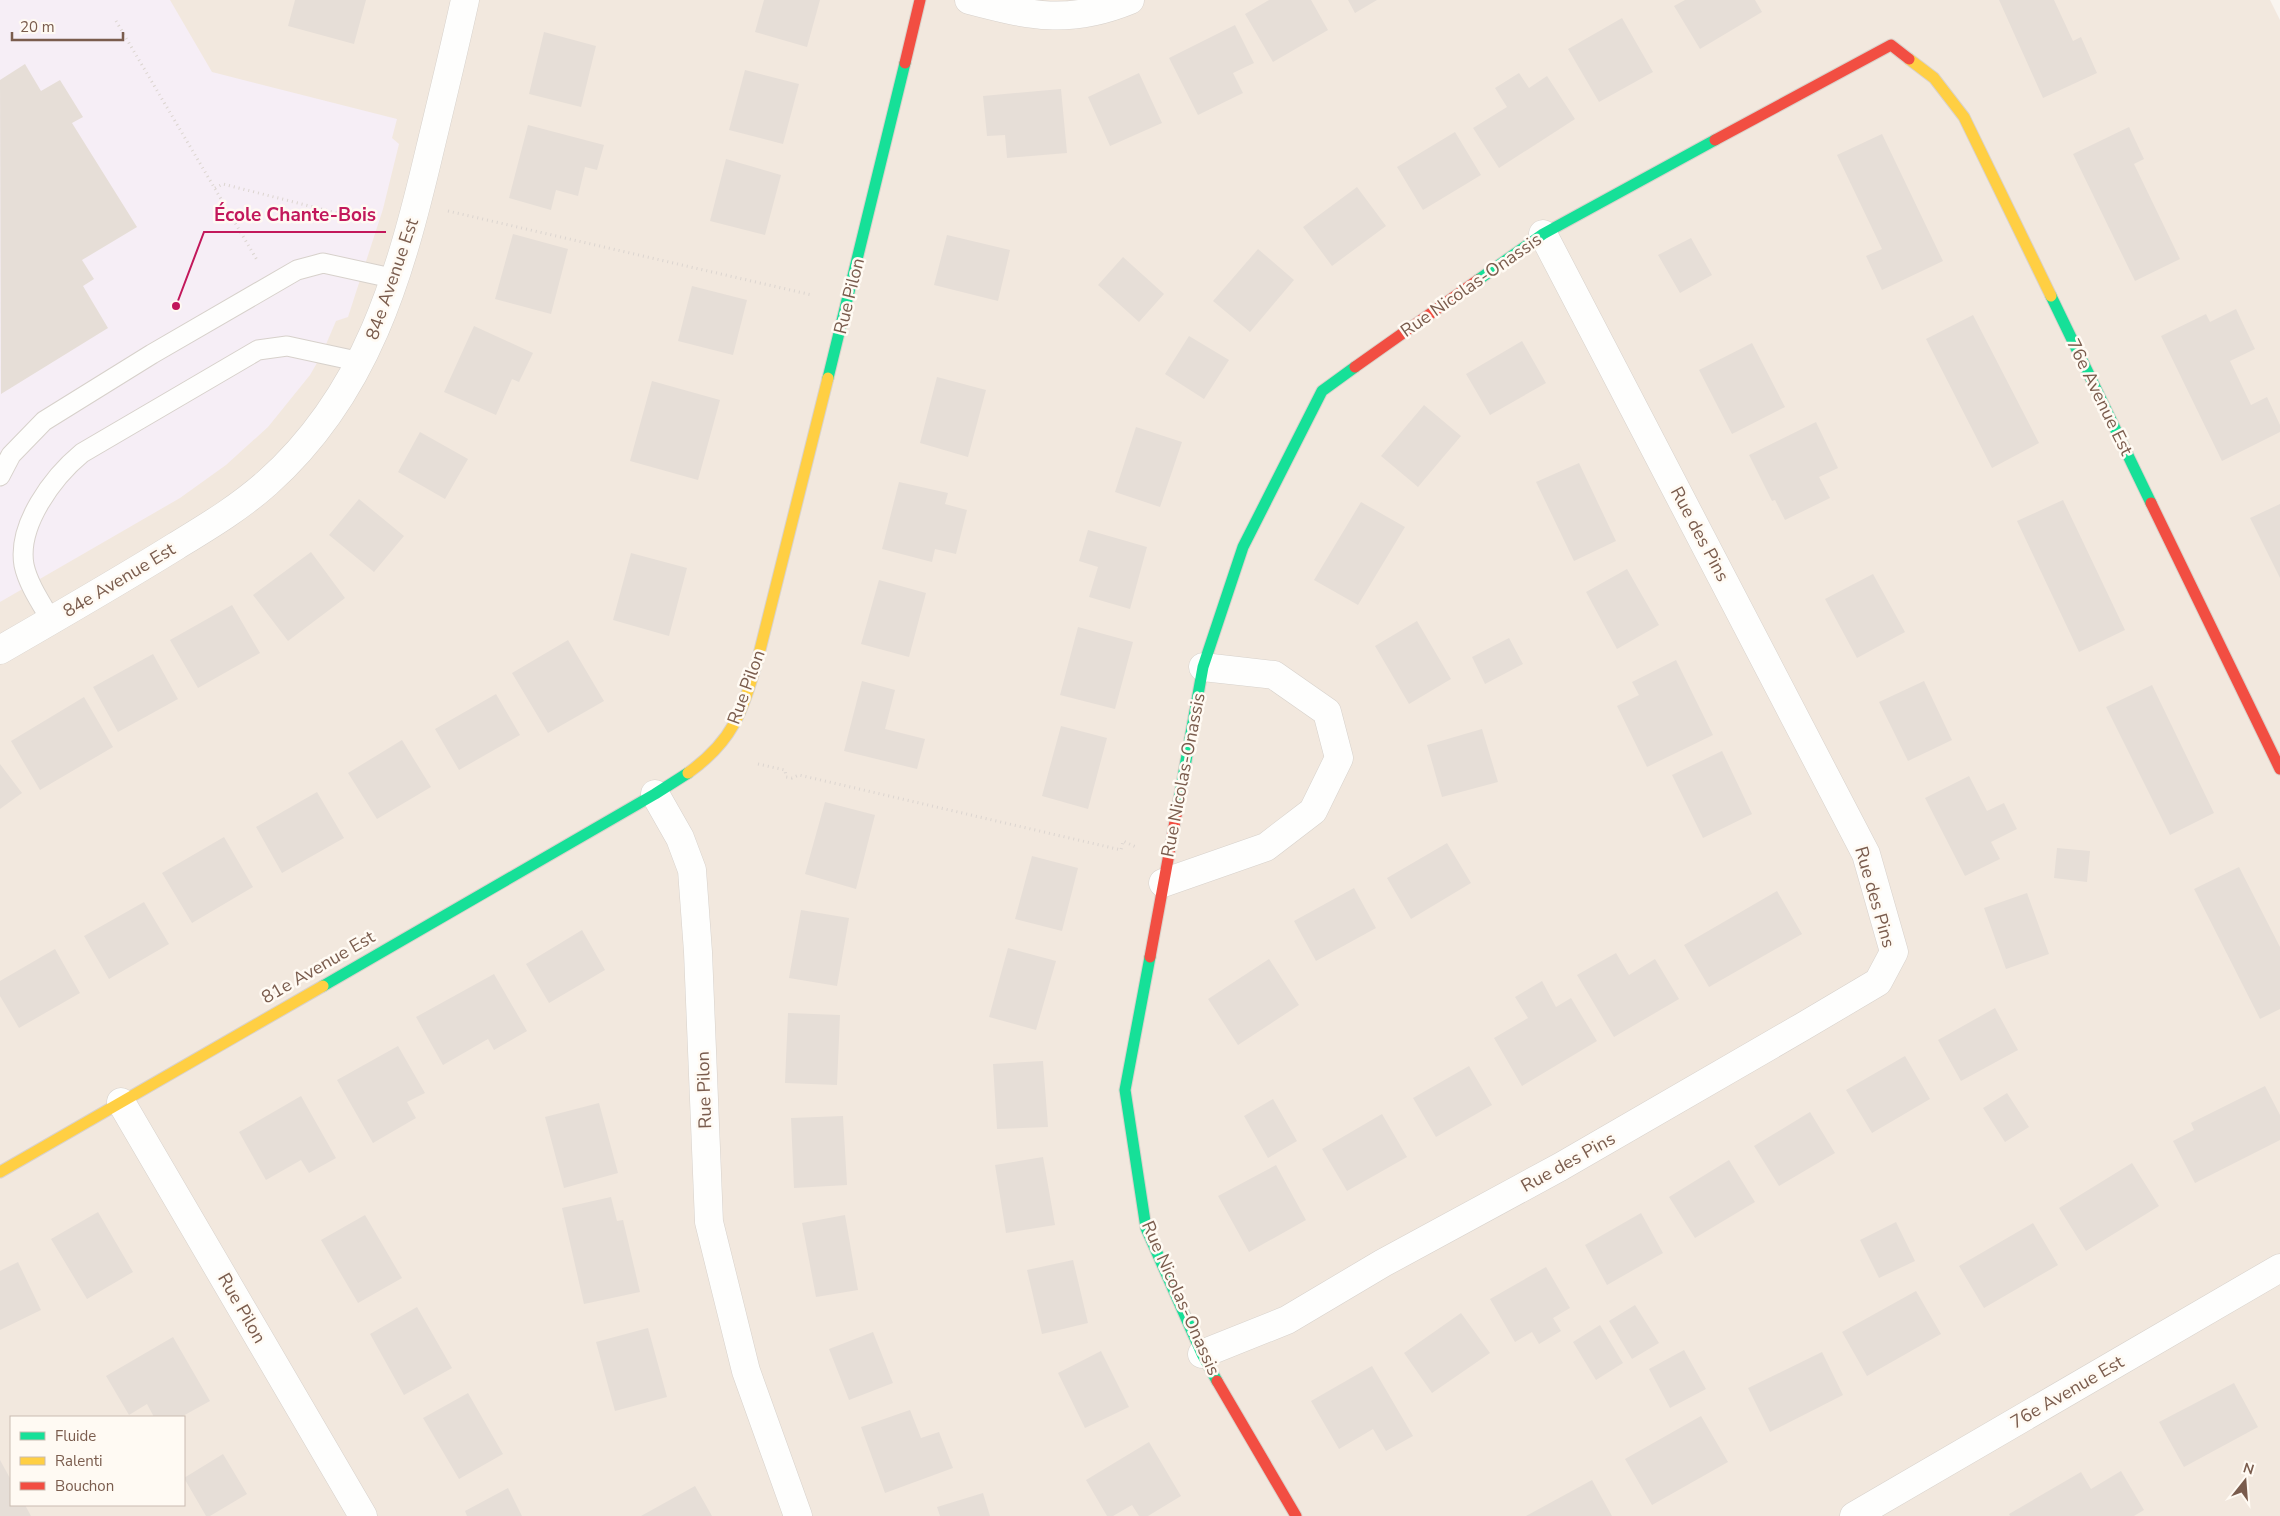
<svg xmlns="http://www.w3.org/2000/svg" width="2280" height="1516" font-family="'Nunito Sans',sans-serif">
<rect width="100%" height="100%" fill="#f9f5f0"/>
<path fill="#f2e8de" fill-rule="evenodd" d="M 0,0 L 2270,0 L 2280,20 L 2280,1516 L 0,1516 ZM 11,1417 L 184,1417 L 184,1505 L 11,1505 Z"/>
<path fill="#f6eef6" d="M 0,0 L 170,0 L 212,72 L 397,119 L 392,138 L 399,144 L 383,209 L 348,317 L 336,321 L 321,356 L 310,375 L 268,427 L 226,465 L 180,498 L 0,602 Z"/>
<path fill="#e6ded7" d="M 295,0 L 366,0 L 354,44 L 288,26 Z
M 764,0 L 820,0 L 807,47 L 755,32 Z
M 1269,0 L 1311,0 L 1328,30 L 1273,62 L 1245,14 Z
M 1348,0 L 1377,0 L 1355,13 Z
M 1685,0 L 1755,0 L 1762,12 L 1700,49 L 1674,6 Z
M 1999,0 L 2054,0 L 2073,41 L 2081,37 L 2097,73 L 2043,98 Z
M 1622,18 L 1653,72 L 1599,102 L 1568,49 Z
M 1235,25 L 1254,63 L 1233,73 L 1243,93 L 1198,115 L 1169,58 Z
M 544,32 L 596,46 L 581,107 L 529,94 Z
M 25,64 L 41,91 L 60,80 L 83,117 L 72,123 L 137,227 L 82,260 L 94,279 L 83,286 L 108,328 L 1,394 L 0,80 Z
M 745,70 L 799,84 L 783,144 L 729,130 Z
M 1139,73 L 1162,123 L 1110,146 L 1088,97 Z
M 1519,73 L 1529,88 L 1547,76 L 1575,119 L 1499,168 L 1473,128 L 1507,107 L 1495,88 Z
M 1061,89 L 1067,153 L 1007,158 L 1005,135 L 987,136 L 983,96 Z
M 528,125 L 604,145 L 597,170 L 585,167 L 578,196 L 556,190 L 551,210 L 509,198 Z
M 2129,127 L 2144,159 L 2134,164 L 2180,259 L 2135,281 L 2073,154 Z
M 1455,132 L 1481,175 L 1423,210 L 1397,167 Z
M 1882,134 L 1943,261 L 1882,290 L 1866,256 L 1882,249 L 1837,155 Z
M 726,159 L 781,175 L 765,235 L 710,221 Z
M 1357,187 L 1386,226 L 1332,266 L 1303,227 Z
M 513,234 L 568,249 L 551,314 L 495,299 Z
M 947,235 L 1010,250 L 998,301 L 934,285 Z
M 1691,238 L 1712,275 L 1680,293 L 1658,255 Z
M 1258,249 L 1294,280 L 1250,332 L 1213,301 Z
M 1123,257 L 1164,294 L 1139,322 L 1098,285 Z
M 692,286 L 747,300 L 733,355 L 678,341 Z
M 2236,309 L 2255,349 L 2230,361 L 2251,405 L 2267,397 L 2280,425 L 2280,432 L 2222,461 L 2161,336 L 2206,314 L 2210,322 Z
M 1973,315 L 2039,443 L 1992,468 L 1926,339 Z
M 474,326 L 533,353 L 519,382 L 512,379 L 496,415 L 444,392 Z
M 1189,336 L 1229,360 L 1204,399 L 1165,374 Z
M 1522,341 L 1546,383 L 1490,415 L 1466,374 Z
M 1752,343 L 1785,407 L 1732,434 L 1699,370 Z
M 937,377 L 986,390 L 968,457 L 920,443 Z
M 652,381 L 720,400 L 698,480 L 630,461 Z
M 1424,405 L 1461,436 L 1418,487 L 1381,456 Z
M 1816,422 L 1838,468 L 1819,477 L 1830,498 L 1785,520 L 1775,500 L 1772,501 L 1749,455 Z
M 1136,427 L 1182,442 L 1160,507 L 1115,492 Z
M 420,432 L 468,459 L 445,499 L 398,472 Z
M 1579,463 L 1616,541 L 1574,561 L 1536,482 Z
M 899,482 L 948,493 L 945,504 L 967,510 L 956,554 L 935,549 L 932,562 L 882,549 Z
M 359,499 L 404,536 L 374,572 L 329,535 Z
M 2063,500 L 2125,630 L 2079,652 L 2017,521 Z
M 1361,502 L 1405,527 L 1358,605 L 1314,580 Z
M 2280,504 L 2280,578 L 2250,518 Z
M 1088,530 L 1147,547 L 1130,609 L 1089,597 L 1098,567 L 1079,561 Z
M 311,552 L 345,598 L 288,641 L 253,595 Z
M 631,553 L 687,568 L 669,636 L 613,620 Z
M 1627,569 L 1659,625 L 1617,649 L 1586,592 Z
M 1873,574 L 1905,632 L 1857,658 L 1825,599 Z
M 879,580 L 926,593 L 909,657 L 861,644 Z
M 232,605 L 260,653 L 198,688 L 170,640 Z
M 1417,621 L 1451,679 L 1409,704 L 1375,646 Z
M 1078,627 L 1133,642 L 1115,709 L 1060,695 Z
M 1509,638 L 1523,664 L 1485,684 L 1472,657 Z
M 568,640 L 604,701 L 548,733 L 512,673 Z
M 153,654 L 178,699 L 118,732 L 93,687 Z
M 1676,660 L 1713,735 L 1647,767 L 1617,706 L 1639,695 L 1632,682 Z
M 862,681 L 895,690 L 885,729 L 925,739 L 917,769 L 844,751 Z
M 1924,681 L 1952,740 L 1908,761 L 1879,702 Z
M 2152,685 L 2214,813 L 2170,835 L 2106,707 Z
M 496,694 L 520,735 L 459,770 L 435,729 Z
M 84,697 L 113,747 L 40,790 L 11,741 Z
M 1061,726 L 1107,738 L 1088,809 L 1042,796 Z
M 1482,729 L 1498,782 L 1442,797 L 1427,745 Z
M 402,740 L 431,787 L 377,819 L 348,773 Z
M 1722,751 L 1752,814 L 1703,838 L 1672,775 Z
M 0,764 L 22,793 L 0,809 Z
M 1969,776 L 1987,811 L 2004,803 L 2017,829 L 1991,842 L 2000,859 L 1965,876 L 1925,798 Z
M 317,792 L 344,838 L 282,873 L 256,827 Z
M 825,802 L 875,815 L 856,889 L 805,874 Z
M 224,837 L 253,887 L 192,923 L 162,873 Z
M 1447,843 L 1471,883 L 1411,919 L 1387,878 Z
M 2057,848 L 2090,851 L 2087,882 L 2054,878 Z
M 1032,856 L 1078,868 L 1062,931 L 1015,919 Z
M 2239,867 L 2280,947 L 2280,1009 L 2260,1019 L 2194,889 Z
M 1354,888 L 1376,928 L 1316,961 L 1294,921 Z
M 1777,891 L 1802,934 L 1709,987 L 1684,945 Z
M 2027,893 L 2049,954 L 2006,969 L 1984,908 Z
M 144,902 L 169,944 L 109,979 L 84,936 Z
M 801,910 L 849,918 L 837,986 L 789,978 Z
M 582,930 L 605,970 L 549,1003 L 526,964 Z
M 1008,948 L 1056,961 L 1036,1030 L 989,1017 Z
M 55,949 L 80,993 L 19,1028 L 0,996 L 0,981 Z
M 1616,953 L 1629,975 L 1655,959 L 1679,999 L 1614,1037 L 1577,975 Z
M 1269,959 L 1299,1005 L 1238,1045 L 1208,999 Z
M 494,974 L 527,1031 L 494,1050 L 488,1039 L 443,1065 L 416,1017 Z
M 1542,981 L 1556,1007 L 1571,998 L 1597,1041 L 1522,1086 L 1494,1038 L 1528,1018 L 1515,997 Z
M 1995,1008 L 2018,1050 L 1961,1081 L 1938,1040 Z
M 788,1013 L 840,1015 L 837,1085 L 785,1083 Z
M 398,1046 L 425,1093 L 407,1102 L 416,1118 L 373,1143 L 337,1080 Z
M 1905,1056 L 1930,1099 L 1872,1133 L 1846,1090 Z
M 1043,1061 L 1048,1127 L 997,1129 L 993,1064 Z
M 1469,1066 L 1492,1105 L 1436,1137 L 1413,1098 Z
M 2265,1086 L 2280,1115 L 2280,1140 L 2195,1183 L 2173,1141 L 2194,1130 L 2191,1123 Z
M 2007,1093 L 2029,1127 L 2005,1142 L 1983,1108 Z
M 301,1096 L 336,1158 L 309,1173 L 301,1160 L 266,1180 L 239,1132 Z
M 1273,1099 L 1297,1141 L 1268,1158 L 1244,1116 Z
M 599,1103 L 618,1173 L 564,1188 L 545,1117 Z
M 1810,1112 L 1835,1153 L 1779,1186 L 1754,1146 Z
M 1382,1114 L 1407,1157 L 1347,1191 L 1322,1149 Z
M 843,1116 L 847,1185 L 794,1188 L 791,1118 Z
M 1043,1157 L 1055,1225 L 1006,1233 L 995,1165 Z
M 1729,1160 L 1755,1202 L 1695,1238 L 1669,1197 Z
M 2132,1163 L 2159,1206 L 2086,1251 L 2059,1208 Z
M 1276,1165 L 1306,1220 L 1249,1252 L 1218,1196 Z
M 611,1197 L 617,1221 L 623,1220 L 640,1292 L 584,1304 L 562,1208 Z
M 98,1212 L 133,1272 L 87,1299 L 51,1239 Z
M 1641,1213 L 1663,1253 L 1607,1285 L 1585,1245 Z
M 365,1215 L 402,1278 L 358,1303 L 321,1240 Z
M 845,1215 L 858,1290 L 816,1297 L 802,1223 Z
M 1896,1222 L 1915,1261 L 1879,1278 L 1860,1240 Z
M 2033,1223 L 2058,1265 L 1984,1308 L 1959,1266 Z
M 1073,1260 L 1088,1323 L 1042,1334 L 1027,1270 Z
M 18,1262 L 41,1310 L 0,1330 L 0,1271 Z
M 1546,1267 L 1570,1308 L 1553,1318 L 1561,1331 L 1539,1344 L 1532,1332 L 1515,1342 L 1490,1299 Z
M 1916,1291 L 1941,1334 L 1867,1376 L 1842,1332 Z
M 1635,1305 L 1659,1343 L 1632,1359 L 1609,1321 Z
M 417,1307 L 452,1368 L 404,1395 L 370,1334 Z
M 1461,1313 L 1490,1353 L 1432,1393 L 1404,1353 Z
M 1600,1325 L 1623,1363 L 1596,1380 L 1573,1342 Z
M 648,1328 L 667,1397 L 615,1411 L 596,1342 Z
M 873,1332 L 893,1383 L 849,1400 L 829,1349 Z
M 173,1337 L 210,1401 L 181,1417 L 154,1417 L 147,1404 L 129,1415 L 106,1376 Z
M 1684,1350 L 1706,1389 L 1670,1408 L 1649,1369 Z
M 1101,1351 L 1129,1407 L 1085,1428 L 1058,1373 Z
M 1822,1352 L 1843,1395 L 1770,1432 L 1748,1388 Z
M 1372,1366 L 1413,1436 L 1386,1451 L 1373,1429 L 1339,1449 L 1311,1401 Z
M 2234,1383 L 2258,1427 L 2184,1467 L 2159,1422 Z
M 468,1393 L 503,1454 L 459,1479 L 423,1418 Z
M 910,1410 L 921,1438 L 939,1432 L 953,1468 L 885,1493 L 861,1427 Z
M 1701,1416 L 1728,1462 L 1652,1505 L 1625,1459 Z
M 1149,1442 L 1181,1496 L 1148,1516 L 1139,1516 L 1132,1505 L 1113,1516 L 1107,1516 L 1086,1480 Z
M 223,1454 L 247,1494 L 210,1516 L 206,1516 L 184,1478 Z
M 0,1460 L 11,1480 L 11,1505 L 25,1505 L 31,1516 L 0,1516 Z
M 2121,1471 L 2144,1510 L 2134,1516 L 2010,1516 L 2009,1514 L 2081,1472 L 2091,1489 Z
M 1592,1480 L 1612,1516 L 1526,1516 Z
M 695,1486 L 712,1516 L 641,1516 Z
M 508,1488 L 522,1516 L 467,1516 L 465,1511 Z
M 983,1493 L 990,1516 L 940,1516 L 937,1507 Z"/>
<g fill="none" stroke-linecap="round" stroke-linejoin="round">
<g stroke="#d7d1cb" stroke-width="21">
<path id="lane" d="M 0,476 L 11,455 L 44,421 L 152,354 L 297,270 L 323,263 L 396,279
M 51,620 C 41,603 28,584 24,565 C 17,525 53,477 82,453 L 258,350 L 287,346 L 361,362"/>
</g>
<g stroke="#d7d1cb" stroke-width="29">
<path id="street" d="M 969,0 C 1030,16 1069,25 1130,0
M 0,650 C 59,616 118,582 176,546 C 207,527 239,508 267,483 C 367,394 400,276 430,149 C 442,99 454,50 465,0
M 655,794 L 680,838 L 692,870 L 698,952 L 709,1222 L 746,1371 L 798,1516
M 1163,883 L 1266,847 L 1313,811 L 1339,758 L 1327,712 L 1274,675 L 1203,667
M 121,1102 L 363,1516
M 1202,1354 L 1287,1320 L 1383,1263 L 1560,1167 L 1802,1027 L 1878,982 L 1894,952 L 1866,854 L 1543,234
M 1854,1516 L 2280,1268"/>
</g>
<g stroke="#d9d2cb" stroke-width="13">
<path id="fast" d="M 1478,280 L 1543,234 L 1715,140
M 2051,296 L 2151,503
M 828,378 L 905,63
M 1178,805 L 1203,667 L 1243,547 L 1322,391 L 1355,367
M 1150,957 L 1125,1090 L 1146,1228 L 1202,1354 L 1217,1381
M 323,986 L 655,794 L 688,773"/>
</g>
<g stroke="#d9d2cb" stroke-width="13">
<path id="slow" d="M 1909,59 L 1934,78 L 1964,117 L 2051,296
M 688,773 C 733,741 742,712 757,662 L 828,378
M 0,1172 L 323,986"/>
</g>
<g stroke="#d9d2cb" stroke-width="13">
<path id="jam" d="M 905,63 L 920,0
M 1715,140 L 1891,45 L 1909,59
M 1355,367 L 1478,280
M 2151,503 L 2280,769
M 1150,957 L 1178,805
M 1217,1381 L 1296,1516"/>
</g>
<path stroke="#dcd5d0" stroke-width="3" stroke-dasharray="1 4" stroke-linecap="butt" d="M 116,21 L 257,260
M 215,188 L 223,184 L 337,213 L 379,214
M 448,211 L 812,295
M 758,764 L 785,770 L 786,777 L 792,778 L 799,775 L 1121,850 L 1123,841 L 1136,847"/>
<use href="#lane" stroke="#fefefd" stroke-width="19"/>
<use href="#street" stroke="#fefefd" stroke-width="28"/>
<use href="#fast" stroke="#16e098" stroke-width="11"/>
<use href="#slow" stroke="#ffcf43" stroke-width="11"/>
<use href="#jam" stroke="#f24e42" stroke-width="11"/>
</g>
<g text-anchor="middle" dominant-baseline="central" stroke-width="5" stroke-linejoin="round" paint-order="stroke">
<g font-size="18" fill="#7a5c4d" stroke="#fffaf3">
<text transform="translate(392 279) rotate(-71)">84e Avenue Est</text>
<text transform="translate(1471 285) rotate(-35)">Rue Nicolas-Onassis</text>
<text transform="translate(849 296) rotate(-76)">Rue Pilon</text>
<text transform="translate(2100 397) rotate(64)">76e Avenue Est</text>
<text transform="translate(1700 534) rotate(62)">Rue des Pins</text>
<text transform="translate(119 580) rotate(-31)">84e Avenue Est</text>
<text transform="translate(746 687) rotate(-70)">Rue Pilon</text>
<text transform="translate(1183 775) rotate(-79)">Rue Nicolas-Onassis</text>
<text transform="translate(1875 897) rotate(74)">Rue des Pins</text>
<text transform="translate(318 967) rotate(-30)">81e Avenue Est</text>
<text transform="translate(704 1090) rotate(-92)">Rue Pilon</text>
<text transform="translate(1568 1162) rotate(-29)">Rue des Pins</text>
<text transform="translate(1181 1298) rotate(66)">Rue Nicolas-Onassis</text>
<text transform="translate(242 1308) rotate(60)">Rue Pilon</text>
<text transform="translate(2067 1392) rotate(-30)">76e Avenue Est</text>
</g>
</g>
<path fill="none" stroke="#c2185b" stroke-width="2" d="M176 306L204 232H386"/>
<circle fill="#c2185b" stroke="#fffaf3" stroke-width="2" cx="176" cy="306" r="5"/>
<g font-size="19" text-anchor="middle" font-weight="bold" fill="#c2185b" stroke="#fffaf3" stroke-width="5" stroke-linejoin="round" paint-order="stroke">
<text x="295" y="221">École Chante-Bois</text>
</g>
<rect x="10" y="1416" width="175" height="90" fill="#fffaf3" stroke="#cabbb1"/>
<rect x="20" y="1432" width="25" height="8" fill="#16e098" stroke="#cabbb1"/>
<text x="55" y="1441" font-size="15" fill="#7a5c4d">Fluide</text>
<rect x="20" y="1457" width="25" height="8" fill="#ffcf43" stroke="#cabbb1"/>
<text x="55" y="1466" font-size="15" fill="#7a5c4d">Ralenti</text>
<rect x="20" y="1482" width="25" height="8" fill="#f24e42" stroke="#cabbb1"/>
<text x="55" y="1491" font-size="15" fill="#7a5c4d">Bouchon</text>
<g transform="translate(2245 1481) rotate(17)" stroke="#fffaf3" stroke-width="4" paint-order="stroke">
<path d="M0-4L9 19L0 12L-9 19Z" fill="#7a5c4d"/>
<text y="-8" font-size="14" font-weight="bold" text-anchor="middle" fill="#7a5c4d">N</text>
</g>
<path d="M12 32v8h111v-8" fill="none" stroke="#7a5c4d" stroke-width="2.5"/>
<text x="20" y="32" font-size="15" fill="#7a5c4d" stroke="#fffaf3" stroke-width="4" paint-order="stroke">20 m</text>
</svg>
